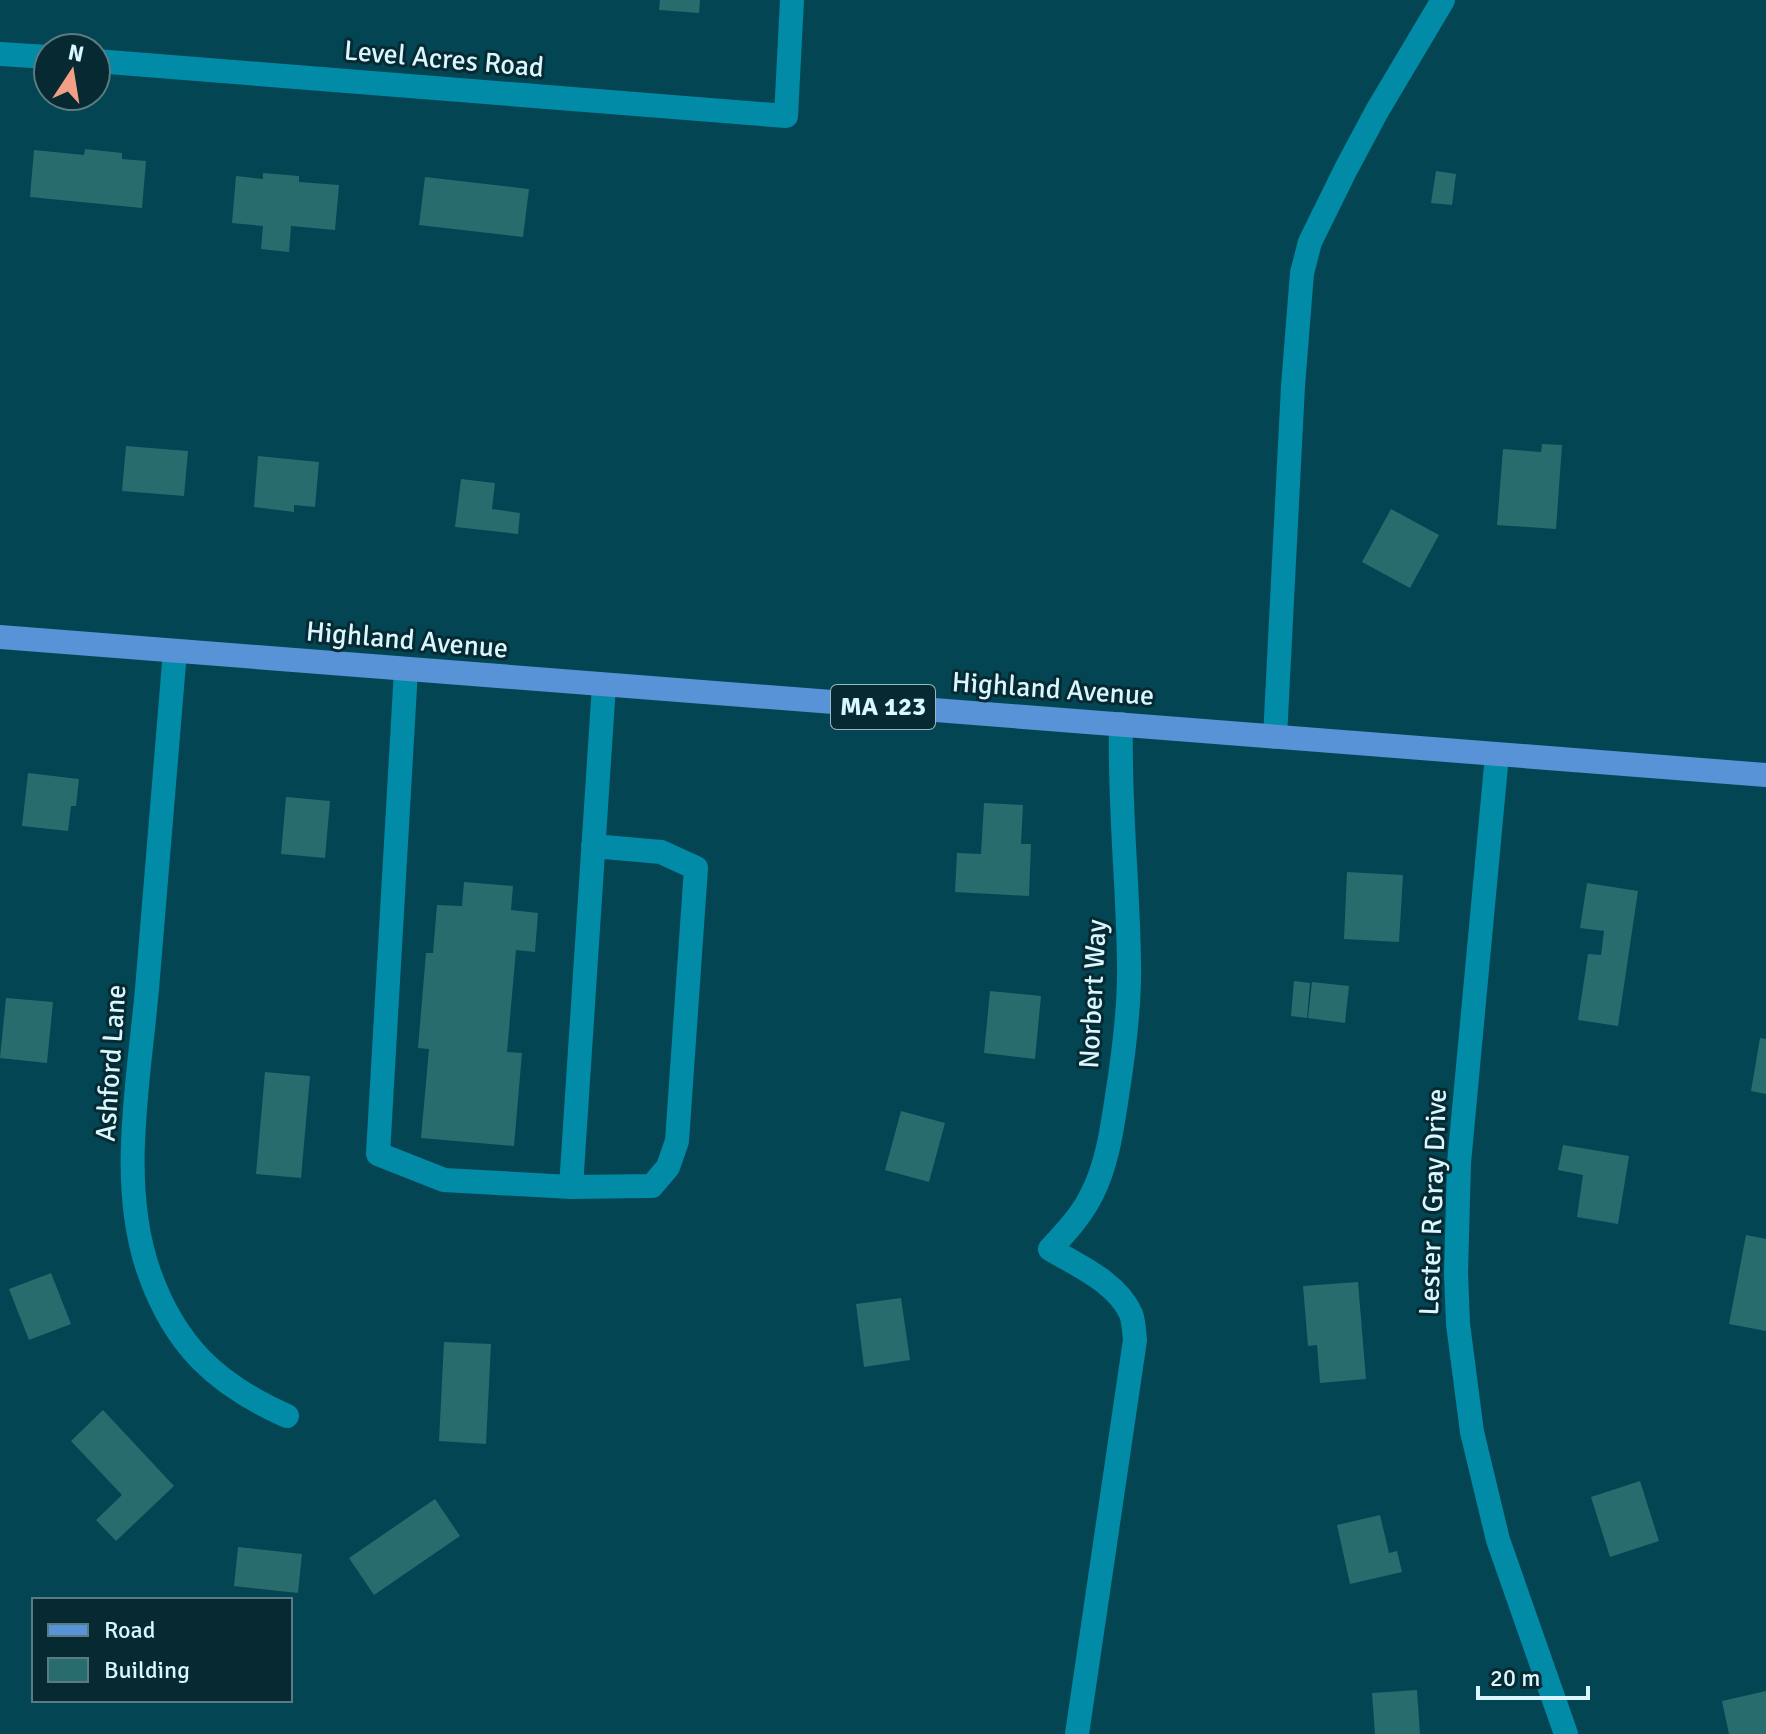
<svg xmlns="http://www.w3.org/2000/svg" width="1766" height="1734" font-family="Signika,sans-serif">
<rect width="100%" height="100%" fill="#044553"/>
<path fill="#286c6e" d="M 660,0 L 700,0 L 699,13 L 659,10 Z
M 85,149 L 122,153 L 122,159 L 146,161 L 142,208 L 30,197 L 34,150 L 84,155 Z
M 1436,171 L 1456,174 L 1452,205 L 1431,203 Z
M 263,173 L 299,176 L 299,182 L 339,185 L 335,230 L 291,226 L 289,252 L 261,249 L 263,226 L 232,223 L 236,176 L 263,179 Z
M 425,177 L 529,189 L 523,237 L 419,225 Z
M 1542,444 L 1562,445 L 1556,529 L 1497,525 L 1503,449 L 1541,452 Z
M 126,446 L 188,451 L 184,496 L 122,491 Z
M 258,456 L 319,462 L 315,507 L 294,505 L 294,512 L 254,507 Z
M 461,479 L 495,483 L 492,509 L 520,513 L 518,534 L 455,527 Z
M 1391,509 L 1439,535 L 1410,588 L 1362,562 Z
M 28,773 L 79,779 L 76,806 L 71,806 L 68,831 L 22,826 Z
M 286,797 L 330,801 L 325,858 L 281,854 Z
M 984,803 L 1023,805 L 1021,844 L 1031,844 L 1029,896 L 955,892 L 957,853 L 981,854 Z
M 1347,872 L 1403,875 L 1399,942 L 1344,939 Z
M 464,882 L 513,886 L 511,910 L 538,913 L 535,952 L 516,950 L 507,1052 L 522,1053 L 514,1146 L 421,1138 L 429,1049 L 418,1048 L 426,953 L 433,953 L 437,905 L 462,906 Z
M 1587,883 L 1638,891 L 1618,1026 L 1578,1020 L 1588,954 L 1601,955 L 1604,931 L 1580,928 Z
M 1294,981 L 1310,983 L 1307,1018 L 1291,1016 Z
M 1312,982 L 1349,986 L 1345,1023 L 1308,1018 Z
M 990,991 L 1041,996 L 1035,1059 L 984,1053 Z
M 6,998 L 53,1002 L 47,1063 L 0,1058 Z
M 1760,1038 L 1766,1039 L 1766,1094 L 1751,1091 Z
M 265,1072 L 310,1076 L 301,1178 L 256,1174 Z
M 901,1111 L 945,1123 L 929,1182 L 885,1170 Z
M 1563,1145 L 1629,1156 L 1618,1224 L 1577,1217 L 1583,1175 L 1558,1170 Z
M 1746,1235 L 1766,1239 L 1766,1331 L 1729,1324 Z
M 51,1273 L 71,1324 L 29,1340 L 9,1289 Z
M 1358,1282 L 1366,1379 L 1320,1383 L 1317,1345 L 1308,1346 L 1303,1286 Z
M 901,1298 L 910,1360 L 864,1367 L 856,1304 Z
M 444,1342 L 491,1344 L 486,1444 L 439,1441 Z
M 103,1410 L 174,1486 L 116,1541 L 96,1520 L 122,1495 L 71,1441 Z
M 1640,1481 L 1659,1541 L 1610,1557 L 1591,1497 Z
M 435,1499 L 460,1536 L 374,1595 L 349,1558 Z
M 1380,1515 L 1389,1553 L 1397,1551 L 1402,1572 L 1350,1584 L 1337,1525 Z
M 238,1547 L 302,1554 L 298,1593 L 234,1586 Z
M 1417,1690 L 1420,1734 L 1375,1734 L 1372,1693 Z
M 1766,1691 L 1766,1734 L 1729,1734 L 1722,1701 Z"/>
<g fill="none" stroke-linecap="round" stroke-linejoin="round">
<path stroke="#028ba6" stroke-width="24" d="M 0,54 L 48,57
M 96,61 L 786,116 L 792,0
M 175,651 C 165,764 156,877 147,989 C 139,1080 118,1184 149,1272 C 175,1346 217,1385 287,1416
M 406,670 L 378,1154 L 444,1180 L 571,1187 L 604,685
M 1275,737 L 1293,386 L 1302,273 L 1310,242 L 1346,169 L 1377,111 L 1443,0
M 1497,755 L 1459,1163 L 1456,1273 L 1458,1324 L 1472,1432 L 1498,1540 L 1566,1734
M 571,1187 L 652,1186 L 668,1167 L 677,1141 L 696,868 L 661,852 L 593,846
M 1077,1734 L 1135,1340 C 1134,1332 1134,1322 1131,1314 C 1117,1282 1078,1266 1050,1249 C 1065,1233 1081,1216 1091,1196 C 1107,1166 1112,1129 1117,1096 C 1124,1052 1130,1007 1129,962 C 1128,883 1119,804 1121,724"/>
<path stroke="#5793d6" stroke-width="24" d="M 0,637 L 1766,775"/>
</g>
<g text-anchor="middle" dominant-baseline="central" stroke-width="6" stroke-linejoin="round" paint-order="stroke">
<rect fill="#062932" stroke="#9ab8c1" stroke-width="2" x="831" y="685" width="104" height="44" rx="6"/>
<g font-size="26" font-weight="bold" fill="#daf6fe">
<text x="883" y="707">MA 123</text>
</g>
<g font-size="28" fill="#daf6fe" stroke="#062932">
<text transform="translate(444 59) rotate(5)">Level Acres Road</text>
<text transform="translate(407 640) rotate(5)">Highland Avenue</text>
<text transform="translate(1053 689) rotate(4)">Highland Avenue</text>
<text transform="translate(1093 994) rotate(-87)">Norbert Way</text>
<text transform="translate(111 1063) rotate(-86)">Ashford Lane</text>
<text transform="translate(1433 1202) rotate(-88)">Lester R Gray Drive</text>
</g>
</g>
<rect x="32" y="1598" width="260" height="104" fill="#062932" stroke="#5b7b84" stroke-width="2"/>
<rect x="48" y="1624" width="40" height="12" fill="#5793d6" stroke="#5b7b84" stroke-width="2"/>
<text x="104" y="1638" font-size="24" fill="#daf6fe">Road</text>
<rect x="48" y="1658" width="40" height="24" fill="#286c6e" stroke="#5b7b84" stroke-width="2"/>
<text x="104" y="1678" font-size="24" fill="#daf6fe">Building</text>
<g transform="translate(72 72) rotate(12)"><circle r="38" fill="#062932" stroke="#5b7b84" stroke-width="2"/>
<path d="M0-6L14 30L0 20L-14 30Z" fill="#f39f85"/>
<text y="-12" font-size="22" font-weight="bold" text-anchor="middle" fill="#daf6fe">N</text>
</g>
<path d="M1478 1686v12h110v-12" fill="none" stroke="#daf6fe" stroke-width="4"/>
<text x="1490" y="1686" font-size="24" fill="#daf6fe" stroke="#062932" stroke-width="6" paint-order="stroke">20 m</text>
</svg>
